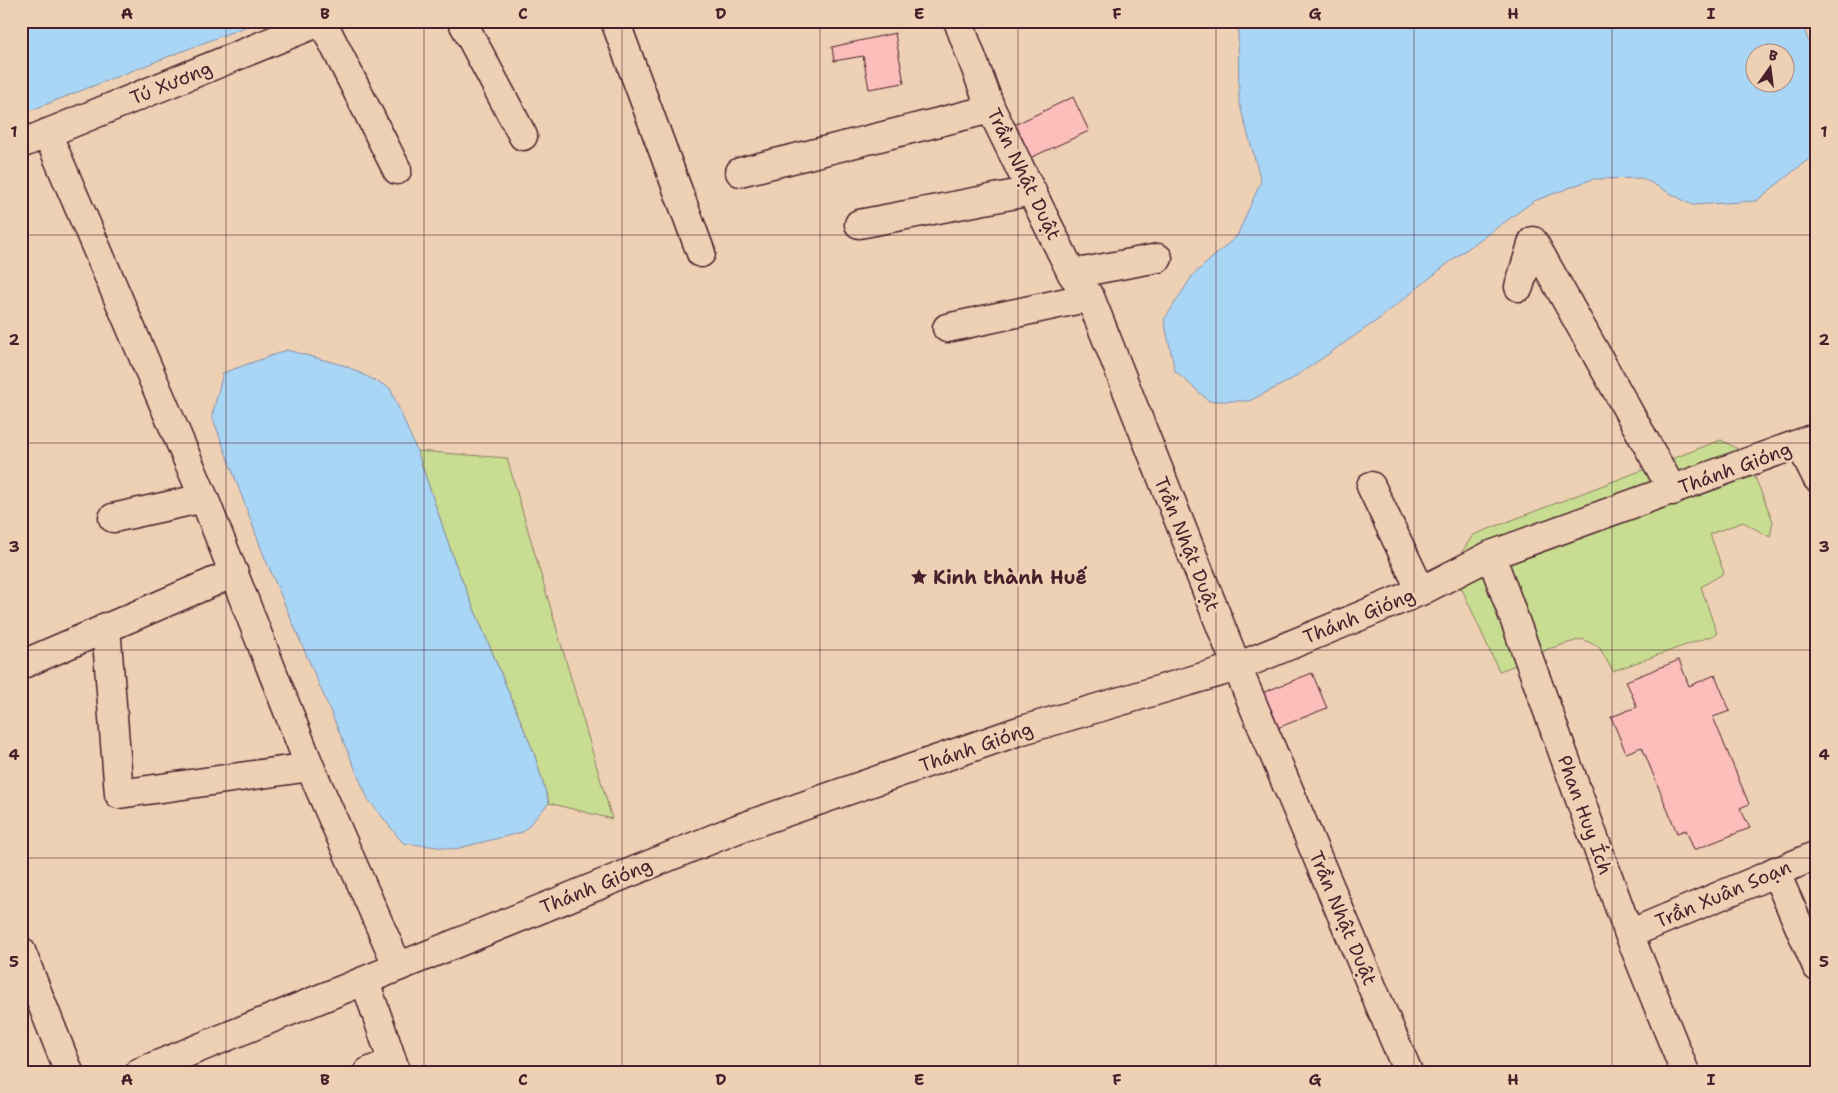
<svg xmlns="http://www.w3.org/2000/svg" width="1838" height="1093" font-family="'Shantell Sans',sans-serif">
<rect width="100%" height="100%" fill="#eed1b5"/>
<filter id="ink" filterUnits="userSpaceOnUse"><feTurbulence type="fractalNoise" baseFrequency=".02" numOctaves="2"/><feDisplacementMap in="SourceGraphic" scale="10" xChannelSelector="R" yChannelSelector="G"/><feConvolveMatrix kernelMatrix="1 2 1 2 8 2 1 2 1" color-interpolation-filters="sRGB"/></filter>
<g filter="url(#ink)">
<path fill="#c8dd92" stroke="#897e5e" d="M 1721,440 L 1745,453 L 1773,521 L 1770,537 L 1743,522 L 1710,534 L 1724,573 L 1701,587 L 1717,634 L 1613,671 L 1599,647 L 1582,639 L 1548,649 L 1525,662 L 1499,671 L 1452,567 L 1473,535 Z
M 417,451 L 507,458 L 612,819 L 549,803 L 534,753 L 455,563 Z"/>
<path fill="#aad6f6" stroke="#848da5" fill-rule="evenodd" d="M 21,21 L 260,21 L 21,114 Z
M 1240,21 L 1802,21 L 1817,70 L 1817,135 L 1809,159 L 1756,201 L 1692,205 L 1642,178 L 1593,179 L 1534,201 L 1456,257 L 1379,319 L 1289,381 L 1249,401 L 1209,401 L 1175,371 L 1164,320 L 1193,275 L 1237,236 L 1261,181 L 1239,102 L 1238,26 ZM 1756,52 L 1786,52 L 1786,82 L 1756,82 Z
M 287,350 L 346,366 L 390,388 L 417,451 L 455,563 L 534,753 L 549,803 L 523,832 L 455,849 L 403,843 L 368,799 L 264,556 L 212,416 L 223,373 Z"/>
<path fill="#fbbebb" stroke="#4a1f2b" d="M 895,33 L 904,83 L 869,89 L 863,56 L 834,61 L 832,47 Z
M 1073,97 L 1089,131 L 1030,158 L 1014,125 Z
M 1679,660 L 1689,686 L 1715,675 L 1730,711 L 1713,717 L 1749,804 L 1740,808 L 1750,828 L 1694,850 L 1686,830 L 1677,833 L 1642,747 L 1626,753 L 1611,717 L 1637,707 L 1626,681 Z
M 1312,673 L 1327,708 L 1275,729 L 1252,697 Z"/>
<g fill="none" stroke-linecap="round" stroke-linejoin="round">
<g stroke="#4a1f2b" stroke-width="31">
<path id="minor" d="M 322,21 L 397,170
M 462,21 L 523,136
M 615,21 L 701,253
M 958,21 L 991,109 L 1072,274 L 1090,297 L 1237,667 L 1408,1072
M 47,133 L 204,498 L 310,767 L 398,967
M 21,144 L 322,21
M 740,172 L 991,109
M 859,224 L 1032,191
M 1072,274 L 1158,258
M 1519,287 L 1533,241 L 1673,491
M 947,328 L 1090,297
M 1800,444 L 1817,478
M 1371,486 L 1421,591
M 113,518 L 204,498
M 1491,555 L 1629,934 L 1685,1072
M 106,627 L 119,794 L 310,767
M 21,665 L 234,573
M 1775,871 L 1817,967
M 1629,934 L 1817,855
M 21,951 L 69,1072
M 365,981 L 396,1072
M 140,1072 L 737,829 L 1019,731 L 1237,667 L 1421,591 L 1491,555 L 1817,437
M 368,1072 L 392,1062"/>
</g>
<use href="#minor" stroke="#eed1b5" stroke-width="28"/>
</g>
</g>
<path fill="none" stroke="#4a1f2b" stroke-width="1" stroke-opacity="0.55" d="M 226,21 L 226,1072M 424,21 L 424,1072M 622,21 L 622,1072M 820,21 L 820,1072M 1018,21 L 1018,1072M 1216,21 L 1216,1072M 1414,21 L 1414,1072M 1612,21 L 1612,1072M 21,235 L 1817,235M 21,443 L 1817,443M 21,650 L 1817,650M 21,858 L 1817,858"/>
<defs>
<g id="sight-bare" transform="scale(1.35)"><path d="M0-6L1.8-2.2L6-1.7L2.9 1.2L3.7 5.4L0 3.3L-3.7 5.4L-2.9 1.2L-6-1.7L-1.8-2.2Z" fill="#4a1f2b" stroke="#eed1b5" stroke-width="2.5" paint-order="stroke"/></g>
</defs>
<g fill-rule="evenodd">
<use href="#sight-bare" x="919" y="577"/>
</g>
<g text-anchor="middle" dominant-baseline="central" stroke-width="5" stroke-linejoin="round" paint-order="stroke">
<g font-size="19" fill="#4a1f2b" stroke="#eed1b5">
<text transform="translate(171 83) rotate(-22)">Tú Xương</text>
<text transform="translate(1024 174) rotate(64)">Trần Nhật Duật</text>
<text transform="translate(1735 468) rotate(-20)">Thánh Gióng</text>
<text transform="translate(1187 544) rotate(68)">Trần Nhật Duật</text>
<text transform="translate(1359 616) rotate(-22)">Thánh Gióng</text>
<text transform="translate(976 747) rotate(-19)">Thánh Gióng</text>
<text transform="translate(1585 815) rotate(70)">Phan Huy Ích</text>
<text transform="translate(596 886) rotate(-22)">Thánh Gióng</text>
<text transform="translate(1723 894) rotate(-23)">Trần Xuân Soạn</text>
<text transform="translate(1343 918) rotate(67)">Trần Nhật Duật</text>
</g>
<g font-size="19" font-weight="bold" fill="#4a1f2b" stroke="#eed1b5" text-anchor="start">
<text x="933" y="577">Kinh thành Huế</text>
</g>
</g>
<rect width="1838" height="1093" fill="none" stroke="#eed1b5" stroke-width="55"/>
<g transform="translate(1770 68) rotate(14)"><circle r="24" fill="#eed1b5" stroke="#ac8a7e"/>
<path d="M0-4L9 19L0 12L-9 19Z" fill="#4a1f2b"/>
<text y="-8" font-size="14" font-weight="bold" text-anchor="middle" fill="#4a1f2b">B</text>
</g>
<rect x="28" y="28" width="1782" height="1038" fill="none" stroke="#4a1f2b" stroke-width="2"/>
<g font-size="16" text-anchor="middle" font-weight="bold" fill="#4a1f2b">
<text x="127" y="19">A</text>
<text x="325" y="19">B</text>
<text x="523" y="19">C</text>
<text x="721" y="19">D</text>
<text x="919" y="19">E</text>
<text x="1117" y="19">F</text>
<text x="1315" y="19">G</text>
<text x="1513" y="19">H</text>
<text x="1711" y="19">I</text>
<text x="14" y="137">1</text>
<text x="1824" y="137">1</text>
<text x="14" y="345">2</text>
<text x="1824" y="345">2</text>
<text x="14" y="552">3</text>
<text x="1824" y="552">3</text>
<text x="14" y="760">4</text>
<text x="1824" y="760">4</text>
<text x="14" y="967">5</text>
<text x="1824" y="967">5</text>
<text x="127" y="1085">A</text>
<text x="325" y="1085">B</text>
<text x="523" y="1085">C</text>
<text x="721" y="1085">D</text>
<text x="919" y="1085">E</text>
<text x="1117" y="1085">F</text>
<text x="1315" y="1085">G</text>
<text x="1513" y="1085">H</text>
<text x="1711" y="1085">I</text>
</g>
</svg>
